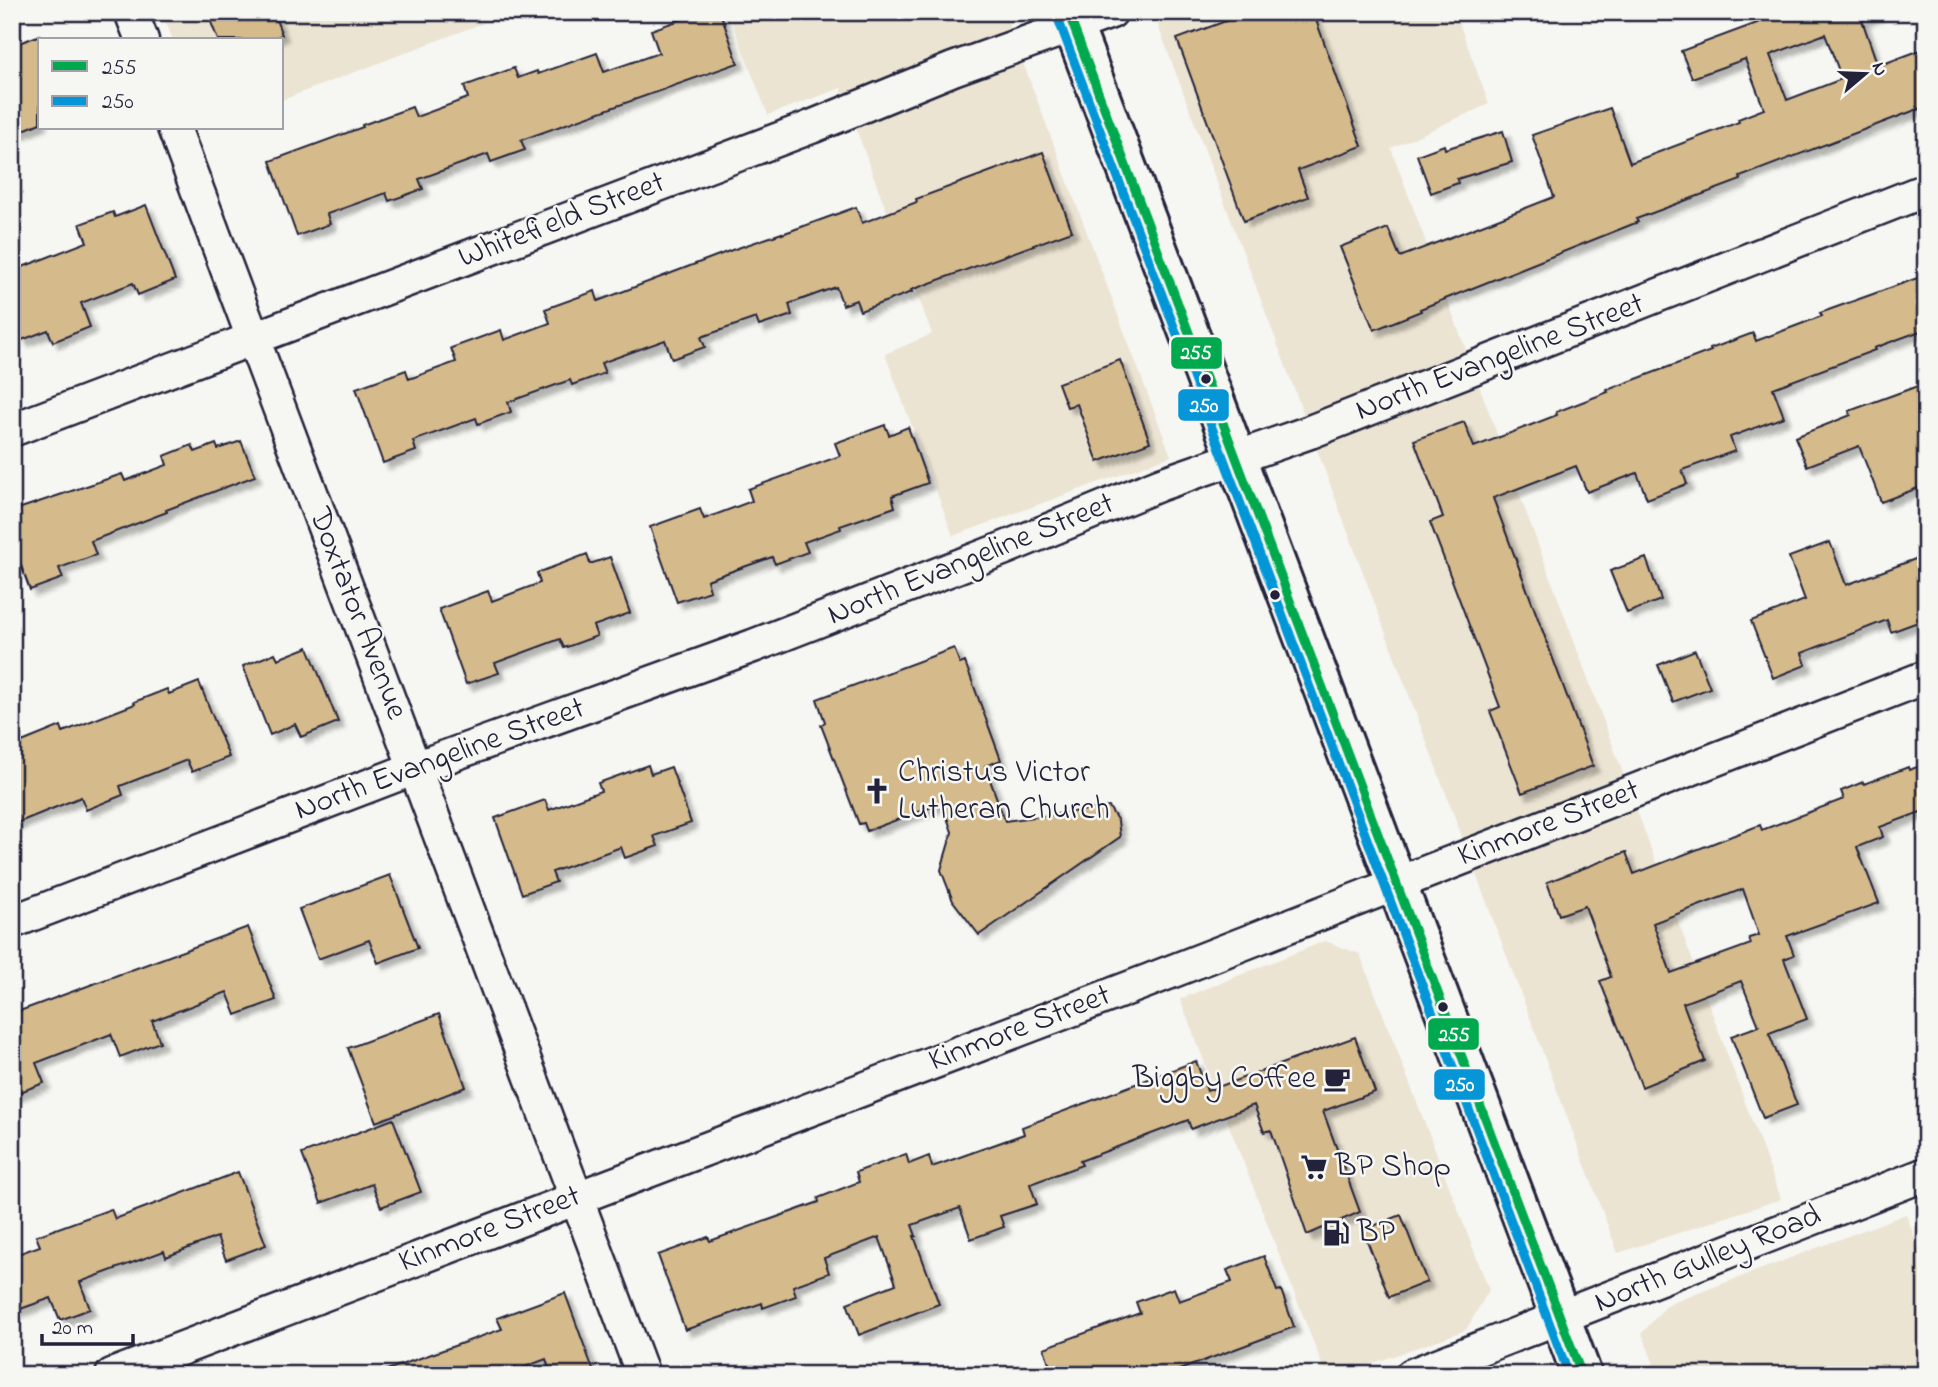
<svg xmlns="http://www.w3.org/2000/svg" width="1938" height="1387" font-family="'Indie Flower',sans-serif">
<defs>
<filter id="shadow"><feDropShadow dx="6" dy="6" stdDeviation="2" flood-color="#0004"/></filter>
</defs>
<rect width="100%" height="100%" fill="#f6f6f2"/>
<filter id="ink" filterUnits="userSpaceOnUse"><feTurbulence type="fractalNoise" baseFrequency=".0143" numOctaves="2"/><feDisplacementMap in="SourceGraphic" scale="14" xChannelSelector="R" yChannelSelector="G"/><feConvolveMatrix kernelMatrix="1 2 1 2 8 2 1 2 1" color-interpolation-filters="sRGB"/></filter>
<g filter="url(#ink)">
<path fill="#ece4d3" d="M 162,12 L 512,12 L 282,100 L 282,40 L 173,40 Z
M 728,12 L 1004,12 L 1171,456 L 953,536 L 885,354 L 932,334 L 841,88 L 768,115 Z
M 1153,12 L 1455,12 L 1489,104 L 1391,148 L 1781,1199 L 1618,1253 Z
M 1325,941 L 1360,954 L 1489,1290 L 1466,1330 L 1340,1375 L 1326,1375 L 1180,999 Z
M 1906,1214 L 1926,1268 L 1926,1375 L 1658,1375 L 1642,1333 L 1667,1305 Z"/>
<path fill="#d5ba8b" stroke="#22223b" stroke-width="2" fill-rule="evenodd" filter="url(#shadow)" d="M 207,12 L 273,12 L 282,35 L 267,40 L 218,40 Z
M 684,12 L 720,12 L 738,63 L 521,140 L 525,150 L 491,162 L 488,154 L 419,179 L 423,189 L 389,201 L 386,193 L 327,214 L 330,224 L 297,236 L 270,161 L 363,127 L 362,125 L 412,107 L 416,117 L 468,98 L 464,86 L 514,68 L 518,78 L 537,71 L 538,74 L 597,53 L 604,72 L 659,53 L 651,30 L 686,18 Z
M 1250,12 L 1313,12 L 1362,146 L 1298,170 L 1308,197 L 1244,221 L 1177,39 Z
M 1787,12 L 1877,12 L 1877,14 L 1862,20 L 1878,66 L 1926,48 L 1926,106 L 1740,177 L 1741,180 L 1636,219 L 1638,222 L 1420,309 L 1421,311 L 1374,330 L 1340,247 L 1388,228 L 1400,257 L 1554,197 L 1532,135 L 1610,108 L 1630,163 L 1739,122 L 1738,119 L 1764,109 L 1745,59 L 1692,78 L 1681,51 ZM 1825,34 L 1842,79 L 1787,100 L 1770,55 Z
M 40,35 L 40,123 L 12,135 L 12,46 Z
M 1503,131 L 1512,162 L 1457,179 L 1458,183 L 1431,193 L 1417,155 L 1444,145 L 1445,149 Z
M 1043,152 L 1072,231 L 911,290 L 912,292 L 860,311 L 856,300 L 843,305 L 836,287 L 789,304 L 792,315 L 759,326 L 756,318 L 701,337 L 705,347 L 672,359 L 665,340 L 601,363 L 605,373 L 572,385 L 570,380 L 508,402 L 511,412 L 478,424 L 476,418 L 413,441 L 416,451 L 383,463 L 356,388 L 406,370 L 409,379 L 456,362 L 451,348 L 501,330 L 504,340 L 550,323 L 545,309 L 595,291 L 598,301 L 732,250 L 782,233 L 782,234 L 856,207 L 862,223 L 917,202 L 916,199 Z
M 146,205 L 175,280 L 138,295 L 133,283 L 81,303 L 90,327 L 53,342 L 48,330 L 22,340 L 12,315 L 12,271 L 87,242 L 80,224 L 113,212 L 115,217 Z
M 1926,275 L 1926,329 L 1874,348 L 1875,350 L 1773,388 L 1784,417 L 1730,437 L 1735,451 L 1682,470 L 1687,484 L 1647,499 L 1637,473 L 1587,492 L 1576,466 L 1493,498 L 1593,766 L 1522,793 L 1490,711 L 1500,707 L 1430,522 L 1443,517 L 1414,440 L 1464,422 L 1474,447 L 1557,415 L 1556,412 L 1608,392 L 1607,390 L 1711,351 L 1710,349 L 1753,333 L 1756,341 L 1822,316 L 1820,313 Z
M 1120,360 L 1150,442 L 1098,462 L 1077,404 L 1067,407 L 1058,383 Z
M 1926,383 L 1926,485 L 1881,502 L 1859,446 L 1807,466 L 1795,437 L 1851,415 L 1849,411 Z
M 885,425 L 889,435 L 908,427 L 928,483 L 892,496 L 895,507 L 840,526 L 841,529 L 804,542 L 808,552 L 775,564 L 772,557 L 707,580 L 710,591 L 677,602 L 650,527 L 700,509 L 704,519 L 752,501 L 748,489 L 840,456 L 835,443 Z
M 241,441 L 255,476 L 166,510 L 167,512 L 91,541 L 96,555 L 59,568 L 63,578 L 30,590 L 12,541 L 12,511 L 122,474 L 125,481 L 167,465 L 164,456 L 192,445 L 195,452 L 216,444 L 218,449 Z
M 1830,542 L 1846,585 L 1926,555 L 1926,619 L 1891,632 L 1887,620 L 1802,653 L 1806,665 L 1773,678 L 1751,621 L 1805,600 L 1789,557 Z
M 587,554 L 590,564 L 610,557 L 630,613 L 593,626 L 597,636 L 564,648 L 560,639 L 495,663 L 499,673 L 466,684 L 439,609 L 488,591 L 492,601 L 540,583 L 537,573 Z
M 1646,558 L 1661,600 L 1627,613 L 1610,571 Z
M 308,647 L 338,722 L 301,737 L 295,724 L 270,735 L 243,666 L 275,653 L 278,659 Z
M 954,648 L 960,664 L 965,662 L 1001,760 L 985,766 L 1005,821 L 1109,807 L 1118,821 L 1120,837 L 979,935 L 953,901 L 941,870 L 952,832 L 942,803 L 867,831 L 864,823 L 859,824 L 821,725 L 825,722 L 817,699 Z
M 1695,650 L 1710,688 L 1673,702 L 1658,665 Z
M 199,682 L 229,757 L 192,772 L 187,760 L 120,786 L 123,795 L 86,810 L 81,797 L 12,825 L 12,746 L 61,726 L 63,732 L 135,704 L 134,702 L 167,689 L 169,694 Z
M 1926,764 L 1926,810 L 1880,827 L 1883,837 L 1857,847 L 1879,903 L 1787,936 L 1794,955 L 1784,959 L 1807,1019 L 1769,1033 L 1797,1105 L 1763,1118 L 1731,1036 L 1759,1026 L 1741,981 L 1683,1003 L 1705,1061 L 1642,1087 L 1600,981 L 1611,977 L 1585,906 L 1559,915 L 1547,882 L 1626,852 L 1634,874 L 1760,825 L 1762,830 L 1844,799 L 1841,791 L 1863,782 L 1864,784 L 1908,767 L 1909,770 ZM 1743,889 L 1759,935 L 1749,938 L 1751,944 L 1671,973 L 1653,923 Z
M 648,765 L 651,774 L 671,767 L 691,823 L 654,836 L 658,846 L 625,858 L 621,847 L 552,872 L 556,882 L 522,894 L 495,818 L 545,800 L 549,810 L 601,791 L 598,783 Z
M 390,875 L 418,948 L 378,963 L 369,940 L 318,959 L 299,909 Z
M 248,927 L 276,1000 L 236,1015 L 227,992 L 152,1021 L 160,1042 L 120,1057 L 111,1034 L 36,1063 L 44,1083 L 12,1095 L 12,1007 L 15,1006 L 17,1012 Z
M 439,1014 L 466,1087 L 376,1122 L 348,1048 Z
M 1355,1037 L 1375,1092 L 1323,1111 L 1360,1212 L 1307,1235 L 1271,1130 L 1264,1132 L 1254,1105 L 1191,1129 L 1188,1120 L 1080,1161 L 1082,1165 L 1030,1184 L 1037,1204 L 1000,1216 L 1004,1227 L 971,1239 L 960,1208 L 912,1225 L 916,1236 L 914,1236 L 939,1304 L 859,1335 L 847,1303 L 896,1284 L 879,1237 L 824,1258 L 829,1273 L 793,1286 L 796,1296 L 763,1308 L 762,1303 L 685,1330 L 658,1255 L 708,1237 L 710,1241 L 819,1202 L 818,1198 L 859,1182 L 856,1172 L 906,1154 L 909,1164 L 929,1156 L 932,1167 L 1024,1134 L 1022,1127 L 1196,1061 L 1207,1091 Z
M 393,1119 L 421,1192 L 381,1207 L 372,1184 L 321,1203 L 302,1154 Z
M 238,1172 L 266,1245 L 226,1260 L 217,1237 L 166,1257 L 164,1251 L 80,1282 L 90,1309 L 60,1320 L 51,1298 L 12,1312 L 12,1256 L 40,1246 L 36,1236 L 111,1209 L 115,1219 Z
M 1401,1215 L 1427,1282 L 1389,1297 L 1363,1230 Z
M 1264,1256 L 1277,1291 L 1281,1290 L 1294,1327 L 1166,1375 L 1053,1375 L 1044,1348 L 1140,1313 L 1136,1302 L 1174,1288 L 1179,1301 L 1232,1282 L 1227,1270 Z
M 565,1293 L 595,1375 L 551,1375 L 546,1359 L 517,1370 L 516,1367 L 495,1375 L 385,1375 L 384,1371 L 502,1329 L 497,1318 Z"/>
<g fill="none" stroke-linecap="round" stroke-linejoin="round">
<g stroke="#22223b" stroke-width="37">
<path id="minor" d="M 131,12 L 142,40
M 174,128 L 643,1375
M 12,430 L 811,127 L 953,69 L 1111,12
M 12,922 L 415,768 L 753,646 L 1005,548 L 1161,484 L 1310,432 L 1926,190
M 112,1375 L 1150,980 L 1926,677
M 1412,1375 L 1926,1174"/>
</g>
<g stroke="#22223b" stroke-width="44">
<path id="major" d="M 1068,12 L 1582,1375"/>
</g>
<use href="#minor" stroke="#f6f6f2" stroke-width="32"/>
<use href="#major" stroke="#f6f6f2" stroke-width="38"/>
<g stroke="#f6f6f2" stroke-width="14">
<path id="bus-1" d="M 1068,12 L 1582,1375"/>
</g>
<g stroke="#f6f6f2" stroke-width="14">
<path id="bus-2" d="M 1057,16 L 1569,1375"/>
</g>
<use href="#bus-1" stroke="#00a94e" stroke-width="9"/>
<use href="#bus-2" stroke="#0696d7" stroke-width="9"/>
</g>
</g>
<defs>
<g id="church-bare" transform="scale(2.1)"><path d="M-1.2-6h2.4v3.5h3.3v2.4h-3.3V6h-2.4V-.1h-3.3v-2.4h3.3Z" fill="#22223b" stroke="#f6f6f2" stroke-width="2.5" paint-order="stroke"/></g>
<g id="cafe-bare" transform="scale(2.1)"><path d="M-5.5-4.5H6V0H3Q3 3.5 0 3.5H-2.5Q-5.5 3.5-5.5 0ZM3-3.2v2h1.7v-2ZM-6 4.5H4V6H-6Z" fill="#22223b" stroke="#f6f6f2" stroke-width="2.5" paint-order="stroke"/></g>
<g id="supermarket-bare" transform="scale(2.1)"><path d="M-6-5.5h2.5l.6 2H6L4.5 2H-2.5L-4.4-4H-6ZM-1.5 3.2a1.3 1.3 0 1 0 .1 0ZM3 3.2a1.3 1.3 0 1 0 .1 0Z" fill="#22223b" stroke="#f6f6f2" stroke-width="2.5" paint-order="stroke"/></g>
<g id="fuel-bare" transform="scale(2.1)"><path d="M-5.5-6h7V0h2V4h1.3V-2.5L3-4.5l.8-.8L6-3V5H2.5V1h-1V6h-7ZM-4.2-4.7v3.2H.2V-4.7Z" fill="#22223b" stroke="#f6f6f2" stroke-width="2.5" paint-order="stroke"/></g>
</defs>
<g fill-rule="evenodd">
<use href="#church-bare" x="877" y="791"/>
<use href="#cafe-bare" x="1337" y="1079"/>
<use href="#supermarket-bare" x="1314" y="1167"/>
<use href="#fuel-bare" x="1336" y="1233"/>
</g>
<g fill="#22223b" stroke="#f6f6f2" stroke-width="2.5">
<circle cx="1206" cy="379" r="6"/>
<circle cx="1275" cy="595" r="6"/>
<circle cx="1443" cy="1007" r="6"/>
</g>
<g text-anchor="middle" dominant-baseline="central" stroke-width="5" stroke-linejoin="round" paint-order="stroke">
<g font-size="32" fill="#22223b" stroke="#f6f6f2">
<text transform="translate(562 221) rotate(-21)">Whitefield Street</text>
<text transform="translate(1500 358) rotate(-21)">North Evangeline Street</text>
<text transform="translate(971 560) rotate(-22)">North Evangeline Street</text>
<text transform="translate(357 614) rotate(69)">Doxtator Avenue</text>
<text transform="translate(440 760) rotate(-20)">North Evangeline Street</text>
<text transform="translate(1549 824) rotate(-21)">Kinmore Street</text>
<text transform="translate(1020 1029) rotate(-21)">Kinmore Street</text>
<text transform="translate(490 1230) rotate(-21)">Kinmore Street</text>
<text transform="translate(1708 1260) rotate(-22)">North Gulley Road</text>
</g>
<g font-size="32" fill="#22223b" stroke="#f6f6f2" text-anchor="start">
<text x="898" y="773">Christus Victor<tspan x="898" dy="37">Lutheran Church</tspan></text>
<text x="1316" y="1079" text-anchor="end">Biggby Coffee</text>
<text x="1335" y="1167">BP Shop</text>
<text x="1357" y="1233">BP</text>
</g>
</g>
<g stroke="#f6f6f2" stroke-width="2.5">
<rect x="1170" y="336" width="53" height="34" rx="7" fill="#00a94e"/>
<rect x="1177" y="388" width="53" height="34" rx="7" fill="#0696d7"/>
<rect x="1427" y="1017" width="53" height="34" rx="7" fill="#00a94e"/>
<rect x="1433" y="1068" width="53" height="33" rx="7" fill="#0696d7"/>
</g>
<g font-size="19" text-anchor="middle" font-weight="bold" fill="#fff">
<text x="1196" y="359">255</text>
<text x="1204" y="412">250</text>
<text x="1454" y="1041">255</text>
<text x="1460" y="1091">250</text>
</g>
<rect width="1938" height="1387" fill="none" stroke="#f6f6f2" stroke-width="42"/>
<rect x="21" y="21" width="1896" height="1345" fill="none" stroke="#22223b" stroke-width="2.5" filter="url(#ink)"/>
<rect x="38" y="38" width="245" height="91" fill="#f6f6f2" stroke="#a1a1a9" stroke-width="2"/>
<rect x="52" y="61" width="35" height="10" fill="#00a94e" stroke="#a1a1a9" stroke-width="2"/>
<text x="102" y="74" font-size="21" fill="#22223b">255</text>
<rect x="52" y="96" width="35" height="10" fill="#0696d7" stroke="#a1a1a9" stroke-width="2"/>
<text x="102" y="108" font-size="21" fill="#22223b">250</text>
<g transform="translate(1865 74) rotate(71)" stroke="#f6f6f2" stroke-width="5" paint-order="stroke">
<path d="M0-5L12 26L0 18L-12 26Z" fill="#22223b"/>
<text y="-10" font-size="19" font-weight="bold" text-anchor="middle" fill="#22223b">N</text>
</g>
<path d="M42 1334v10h91v-10" fill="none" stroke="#22223b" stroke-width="3.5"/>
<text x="52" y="1334" font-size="21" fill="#22223b" stroke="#f6f6f2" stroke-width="5" paint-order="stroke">20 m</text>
</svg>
